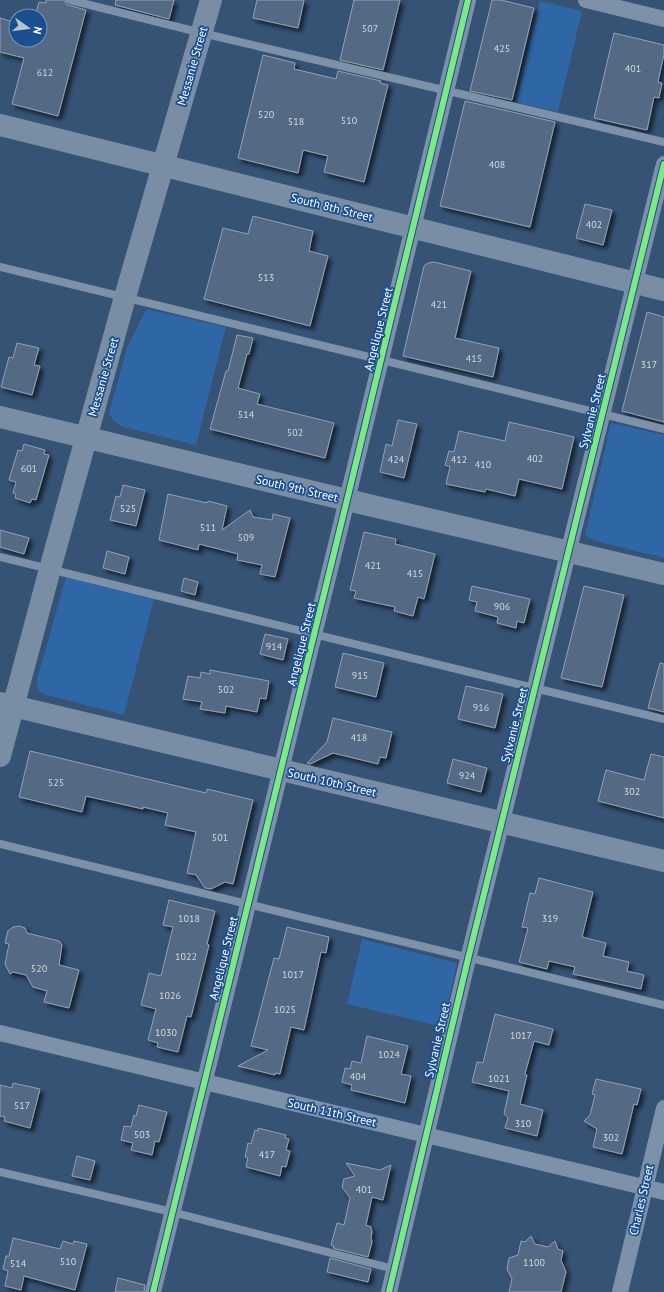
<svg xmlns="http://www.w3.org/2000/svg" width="664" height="1292" font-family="'PT Sans',sans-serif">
<defs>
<filter id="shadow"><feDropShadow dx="3.5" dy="3.5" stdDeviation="2" flood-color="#0009"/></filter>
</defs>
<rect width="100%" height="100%" fill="#365274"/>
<path fill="#2f66a5" d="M 540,1 L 582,11 L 558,112 L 516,102 Z
M 146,309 L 226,327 L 196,445 L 120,426 L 113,420 L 109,414 L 127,348 Z
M 611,423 L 664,435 L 664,558 L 596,541 L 589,538 L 585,535 Z
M 66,577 L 154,599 L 124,715 L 43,694 L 39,691 L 36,683 Z
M 362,939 L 457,963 L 443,1027 L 347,1004 Z"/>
<path fill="#526984" stroke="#92a2b6" filter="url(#shadow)" d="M 46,0 L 65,0 L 66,4 L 68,5 L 86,10 L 58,116 L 12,104 L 24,58 L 0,52 L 0,18 L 16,23 L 16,40 L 40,40 L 40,16 L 35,16 L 39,2 L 46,3 Z
M 116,0 L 174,0 L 169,19 L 115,5 Z
M 257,0 L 304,0 L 298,28 L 253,18 Z
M 354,0 L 400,0 L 383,70 L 340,60 Z
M 492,0 L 501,0 L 534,8 L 512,100 L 470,91 Z
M 614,33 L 664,45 L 664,54 L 658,82 L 662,83 L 659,98 L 654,97 L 647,130 L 594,118 Z
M 263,55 L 295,63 L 294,69 L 336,79 L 338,71 L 381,81 L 380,83 L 388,85 L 364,182 L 324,172 L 328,156 L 303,150 L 298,173 L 238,158 Z
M 465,101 L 555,122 L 530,227 L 440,206 Z
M 585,204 L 612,210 L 603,245 L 576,238 Z
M 253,216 L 313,231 L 309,251 L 328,256 L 310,326 L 204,299 L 223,228 L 248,234 Z
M 434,262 L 471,271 L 455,338 L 499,348 L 493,377 L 403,356 L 424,266 L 428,263 Z
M 647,312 L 664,317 L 664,422 L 622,411 Z
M 237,335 L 253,338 L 249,354 L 247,354 L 238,388 L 260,394 L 257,404 L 334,423 L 325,458 L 210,429 L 226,371 L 228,371 Z
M 17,343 L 39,348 L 34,365 L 40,366 L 32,395 L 1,387 L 9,357 L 13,358 Z
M 398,420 L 417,424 L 404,478 L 380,472 L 386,444 L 392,446 Z
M 509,422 L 574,437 L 562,489 L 519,479 L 515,496 L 486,489 L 485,492 L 446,484 L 450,467 L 445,465 L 449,451 L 454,452 L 459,431 L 505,441 Z
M 24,444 L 45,450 L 44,454 L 49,455 L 36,500 L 32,499 L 30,503 L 15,498 L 16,494 L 13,493 L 16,482 L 9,480 L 18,450 L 22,451 Z
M 123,485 L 145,490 L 136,526 L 110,520 L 116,496 L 120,497 Z
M 168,494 L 207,503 L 208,501 L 227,506 L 222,530 L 250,510 L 253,517 L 272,520 L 273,514 L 290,518 L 275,577 L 260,574 L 262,565 L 237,560 L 238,554 L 199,544 L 198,550 L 159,540 Z
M 0,530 L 29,538 L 24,554 L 0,547 Z
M 364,532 L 396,539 L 395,544 L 435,554 L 424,599 L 418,597 L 413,616 L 394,611 L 395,607 L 354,598 L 356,591 L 350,590 Z
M 107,551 L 129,557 L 125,574 L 103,568 Z
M 184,578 L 198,582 L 195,595 L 181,591 Z
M 472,586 L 530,599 L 524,623 L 517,621 L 516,628 L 497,623 L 498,617 L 475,611 L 477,602 L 469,600 Z
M 584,586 L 624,595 L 602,687 L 561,678 Z
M 265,634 L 288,639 L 283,660 L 260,654 Z
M 343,653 L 384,663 L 376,697 L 335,687 Z
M 660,663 L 664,664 L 664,712 L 648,708 Z
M 210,670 L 269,681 L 266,699 L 260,698 L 257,712 L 226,706 L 225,713 L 200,709 L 202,702 L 183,699 L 188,676 L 200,678 L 201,672 L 210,674 Z
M 466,686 L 503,694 L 495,728 L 458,719 Z
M 333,718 L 392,732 L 386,758 L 380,757 L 378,764 L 333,753 L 310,764 L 307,763 L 327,742 Z
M 30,751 L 206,793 L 207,789 L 253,800 L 233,884 L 225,882 L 211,889 L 205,888 L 196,875 L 187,873 L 196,832 L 165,825 L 168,813 L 143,807 L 143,809 L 86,796 L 82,812 L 19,797 Z
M 651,754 L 664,757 L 664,818 L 598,801 L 606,770 L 644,780 Z
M 453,759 L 487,768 L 481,792 L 447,783 Z
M 539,878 L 593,892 L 582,937 L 606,943 L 603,956 L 629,962 L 627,971 L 644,975 L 641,989 L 573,974 L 575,967 L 549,961 L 547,969 L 519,962 L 528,928 L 522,927 L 530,893 L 535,894 Z
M 169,900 L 215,911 L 207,944 L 209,945 L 191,1017 L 187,1016 L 178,1052 L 157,1047 L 158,1043 L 148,1040 L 156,1009 L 141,1005 L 149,973 L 161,976 L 173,927 L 163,925 Z
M 19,926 L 25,928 L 27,933 L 59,941 L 62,945 L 59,965 L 79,970 L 69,1008 L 44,1002 L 47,991 L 33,987 L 26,975 L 13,972 L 10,974 L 5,964 L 9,944 L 5,943 L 8,931 L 13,927 Z
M 287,927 L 329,937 L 326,953 L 321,952 L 304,1030 L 291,1027 L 280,1074 L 275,1073 L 275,1075 L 238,1066 L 268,1050 L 251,1046 L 274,958 L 279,959 Z
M 495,1014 L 553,1029 L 549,1045 L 534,1041 L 525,1074 L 527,1075 L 520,1104 L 543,1110 L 537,1136 L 505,1128 L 508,1118 L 504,1114 L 509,1091 L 472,1082 L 477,1062 L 483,1063 Z
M 367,1036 L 408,1046 L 401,1074 L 411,1076 L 405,1103 L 351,1090 L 352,1085 L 342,1082 L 345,1068 L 350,1069 L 352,1061 L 361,1063 Z
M 596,1079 L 641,1089 L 637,1105 L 634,1104 L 622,1154 L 593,1147 L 597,1129 L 584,1121 L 590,1115 L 595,1095 L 592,1094 Z
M 13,1083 L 40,1089 L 30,1128 L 4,1121 L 5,1117 L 0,1116 L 0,1085 L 12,1088 Z
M 139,1105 L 167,1112 L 159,1142 L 155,1141 L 152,1155 L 131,1150 L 133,1143 L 121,1140 L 124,1126 L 131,1127 L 134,1115 L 136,1116 Z
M 258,1128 L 286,1135 L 285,1138 L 289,1139 L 286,1150 L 290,1151 L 286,1167 L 282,1166 L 280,1176 L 246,1167 L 248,1158 L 245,1157 L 248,1143 L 251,1144 L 255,1130 L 258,1131 Z
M 77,1156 L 95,1161 L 90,1180 L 72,1176 Z
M 346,1163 L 380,1170 L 391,1165 L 383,1200 L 372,1197 L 366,1225 L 371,1227 L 372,1232 L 371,1238 L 372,1242 L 368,1257 L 333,1248 L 334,1246 L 331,1245 L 337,1223 L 344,1225 L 350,1198 L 342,1187 L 344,1179 L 355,1176 Z
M 531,1236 L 535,1244 L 548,1247 L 555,1241 L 558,1249 L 563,1251 L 561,1260 L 566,1272 L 561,1292 L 509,1292 L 512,1279 L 507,1269 L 509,1258 L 518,1255 L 521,1241 L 525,1242 Z
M 13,1238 L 60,1249 L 63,1241 L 73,1244 L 74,1241 L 87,1244 L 75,1290 L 24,1276 L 21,1290 L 5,1286 L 8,1271 L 3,1269 L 6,1256 L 9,1256 Z
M 330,1258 L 371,1269 L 368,1282 L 327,1272 Z
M 118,1278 L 145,1285 L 144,1292 L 115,1292 Z"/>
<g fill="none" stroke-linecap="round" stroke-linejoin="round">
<path stroke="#7d92a8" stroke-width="8" d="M 70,0 L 202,33 L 664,142
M 0,267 L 664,429
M 0,557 L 534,688 L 664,719
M 0,844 L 664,1005
M 0,1172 L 172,1212 L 394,1269"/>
<path stroke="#7d92a8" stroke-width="16" d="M 586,0 L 664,19
M 0,1033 L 664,1192
M 153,1292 L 347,500 L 468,0
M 389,1292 L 468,959 L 664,164
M 620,1292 L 664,1108"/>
<path stroke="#798da4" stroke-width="22" d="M 0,125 L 664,290
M 0,417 L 347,500 L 664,574
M 0,703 L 664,861
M 0,756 L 50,569 L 125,297 L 211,0"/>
<g stroke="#1b4f8f" stroke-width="8">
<path id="cycleway" d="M 153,1292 L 347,500 L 468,0
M 389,1292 L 468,959 L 664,164"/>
</g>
<use href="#cycleway" stroke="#7ce984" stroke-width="6"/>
</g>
<g text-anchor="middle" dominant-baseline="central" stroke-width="3.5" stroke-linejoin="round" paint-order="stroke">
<g font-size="10" fill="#d4dae0">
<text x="370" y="28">507</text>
<text x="502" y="48">425</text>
<text x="633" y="68">401</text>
<text x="45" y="72">612</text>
<text x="266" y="114">520</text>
<text x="349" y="120">510</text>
<text x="296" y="121">518</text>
<text x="497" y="164">408</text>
<text x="594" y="224">402</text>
<text x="266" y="277">513</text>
<text x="439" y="304">421</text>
<text x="474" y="358">415</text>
<text x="649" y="364">317</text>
<text x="246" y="414">514</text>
<text x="295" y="432">502</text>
<text x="535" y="458">402</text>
<text x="396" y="459">424</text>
<text x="459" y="459">412</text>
<text x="483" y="464">410</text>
<text x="29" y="468">601</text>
<text x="128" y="508">525</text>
<text x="208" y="527">511</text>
<text x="246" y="537">509</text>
<text x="373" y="565">421</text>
<text x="415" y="573">415</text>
<text x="502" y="606">906</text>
<text x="274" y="646">914</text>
<text x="360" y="675">915</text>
<text x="226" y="689">502</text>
<text x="481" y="707">916</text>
<text x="359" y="737">418</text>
<text x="467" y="775">924</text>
<text x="56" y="782">525</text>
<text x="632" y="791">302</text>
<text x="220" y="837">501</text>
<text x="189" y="918">1018</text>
<text x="550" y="918">319</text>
<text x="186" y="956">1022</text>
<text x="39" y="968">520</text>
<text x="293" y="974">1017</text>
<text x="170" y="995">1026</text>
<text x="285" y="1009">1025</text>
<text x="166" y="1032">1030</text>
<text x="521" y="1035">1017</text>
<text x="389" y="1054">1024</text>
<text x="358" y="1076">404</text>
<text x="499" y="1078">1021</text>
<text x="22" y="1105">517</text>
<text x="523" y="1123">310</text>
<text x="142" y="1134">503</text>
<text x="611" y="1137">302</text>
<text x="267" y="1154">417</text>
<text x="364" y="1189">401</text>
<text x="68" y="1261">510</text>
<text x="534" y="1262">1100</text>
<text x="18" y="1263">514</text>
</g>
<g font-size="12" fill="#fff" stroke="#1b4f8f">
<text transform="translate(192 66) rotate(-74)">Messanie Street</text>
<text transform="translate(332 207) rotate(14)">South 8th Street</text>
<text transform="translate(378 329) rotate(-76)">Angelique Street</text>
<text transform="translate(103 377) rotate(-74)">Messanie Street</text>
<text transform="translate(592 411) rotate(-76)">Sylvanie Street</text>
<text transform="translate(297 488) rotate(13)">South 9th Street</text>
<text transform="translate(301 644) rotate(-76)">Angelique Street</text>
<text transform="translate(514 725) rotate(-76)">Sylvanie Street</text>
<text transform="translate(332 782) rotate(13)">South 10th Street</text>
<text transform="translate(223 958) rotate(-76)">Angelique Street</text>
<text transform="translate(437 1040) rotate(-77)">Sylvanie Street</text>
<text transform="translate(332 1112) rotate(13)">South 11th Street</text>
<text transform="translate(641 1200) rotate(-77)">Charles Street</text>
</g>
</g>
<g transform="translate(28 28) rotate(104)"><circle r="19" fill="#1b4f8f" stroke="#7695bc"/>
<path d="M0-3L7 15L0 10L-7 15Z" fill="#b9c2ce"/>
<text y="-6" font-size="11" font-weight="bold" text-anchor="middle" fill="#ffffff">N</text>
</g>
</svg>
